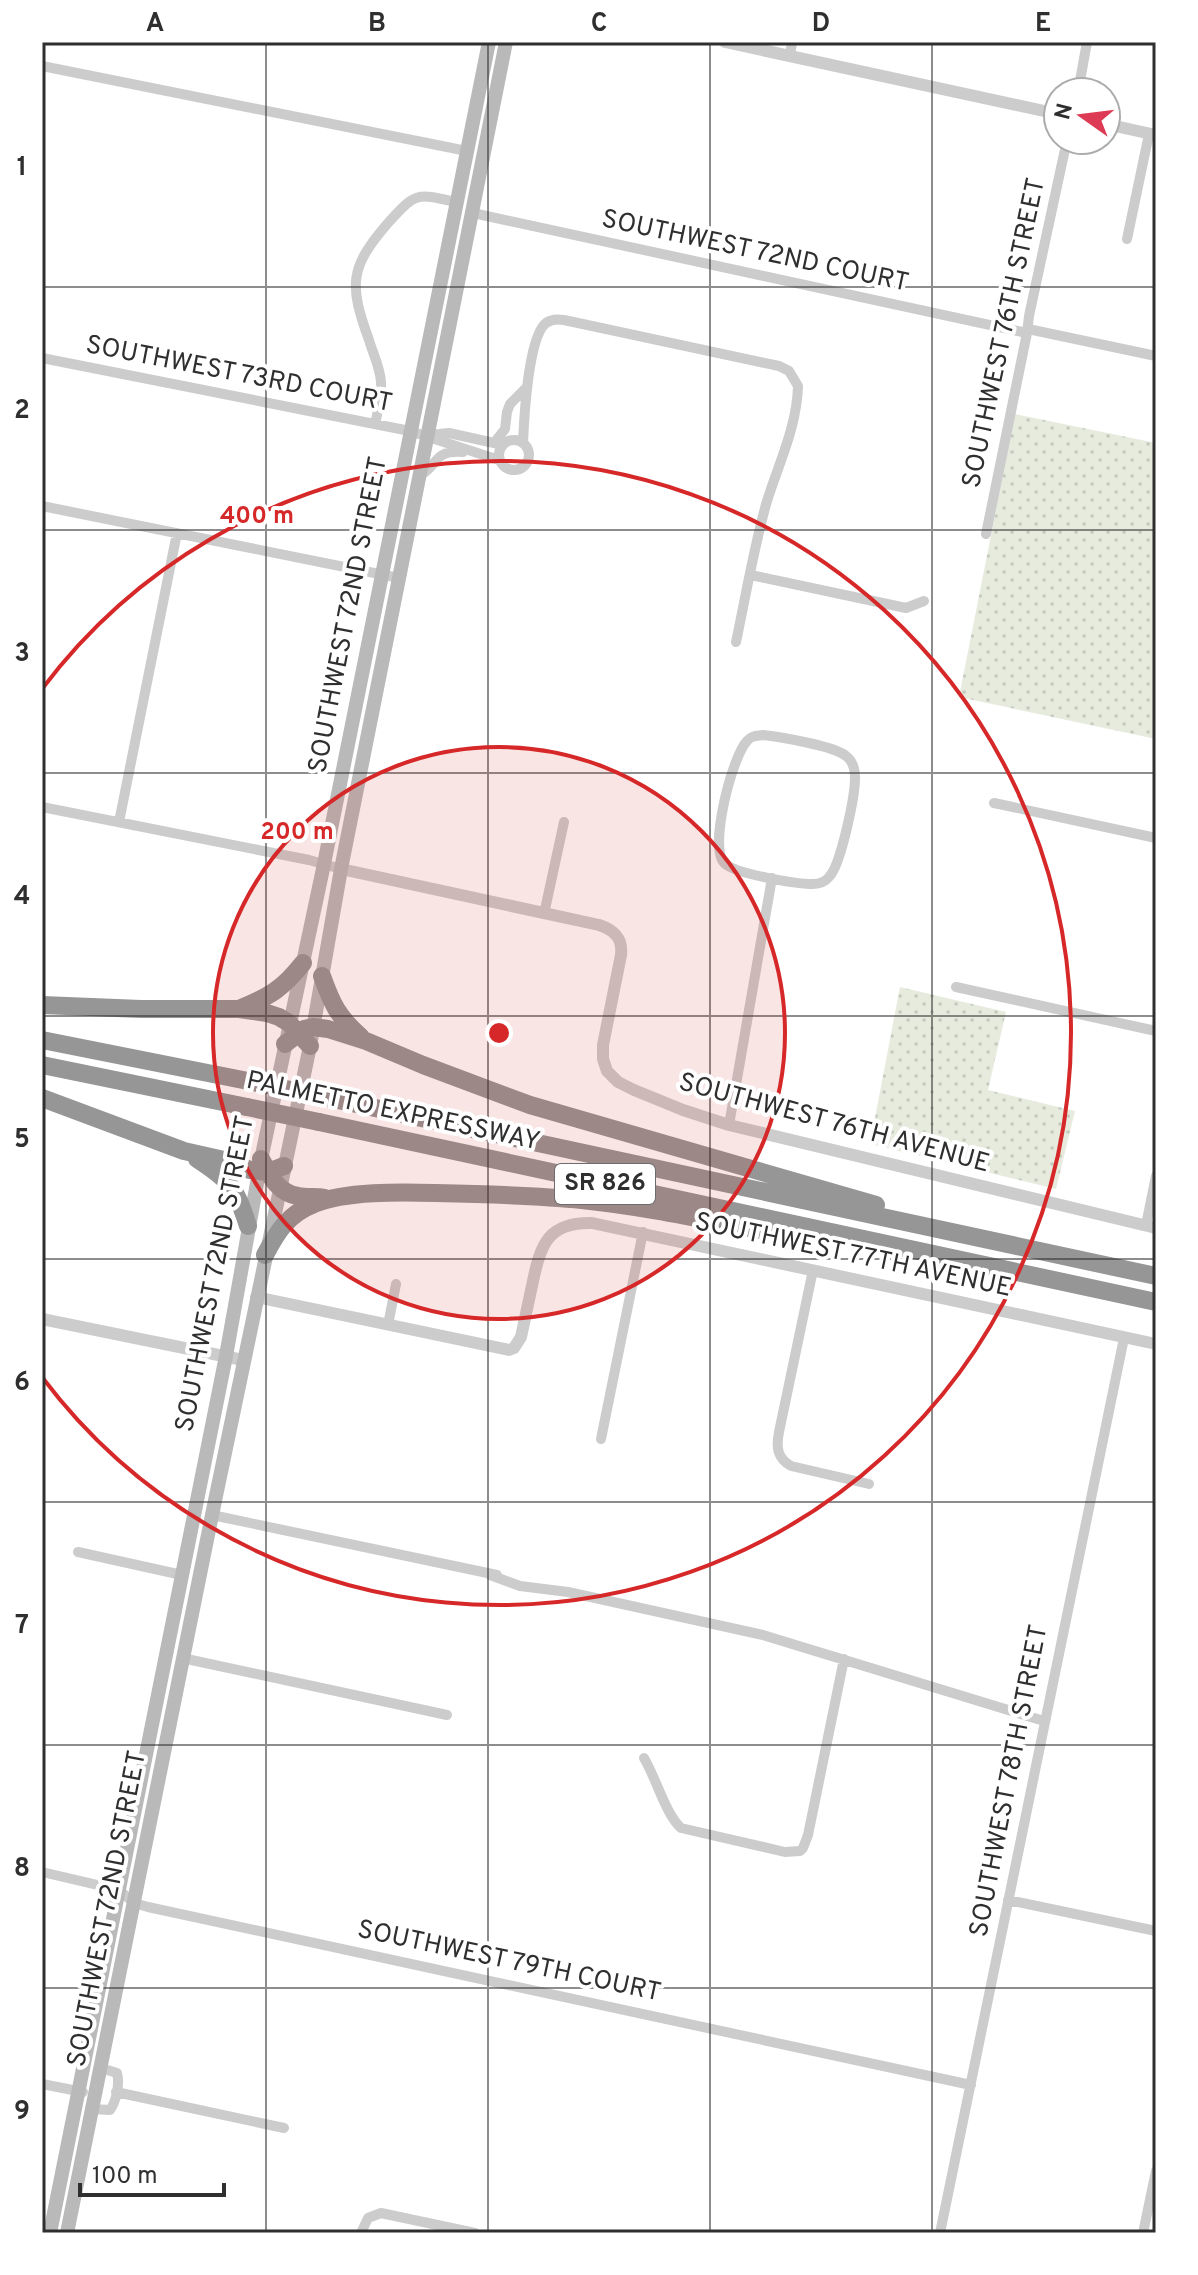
<svg xmlns="http://www.w3.org/2000/svg" width="1198" height="2275" font-family="Overpass,sans-serif">
<defs>
<pattern id="green-dots" width="8" height="8" patternUnits="userSpaceOnUse" patternTransform="scale(2)"><rect width="8" height="8" fill="#e6ebde"/><path d="M2 2h.1M6 6h.1" fill="none" stroke="#c6cabf" stroke-width="1.8" stroke-linecap="round"/></pattern>
</defs>
<rect width="100%" height="100%" fill="#fff"/>
<path fill="url(#green-dots)" d="M 1015,414 L 1156,443 L 1156,739 L 959,697 Z
M 900,987 L 1006,1012 L 988,1090 L 1075,1111 L 1056,1189 L 870,1144 Z"/>
<g fill="none" stroke-linecap="round" stroke-linejoin="round">
<path stroke="#ccc" stroke-width="10" d="M 790,56 L 792,42
M 42,66 L 467,151
M 1078,92 L 1087,42
M 473,213 L 1027,333
M 1127,239 L 1149,134
M 1028,329 L 1156,356
M 42,358 L 410,431 L 499,460
M 375,424 C 378,410 382,396 381,382 C 380,367 373,354 369,340 C 349,285 349,268 388,223 C 416,192 416,193 456,202
M 430,435 L 449,433 L 503,445
M499 455a15 15 0 1 1 30 0a15 15 0 1 1-30 0Z
M 494,443 L 505,429 L 507,412 L 510,404 L 526,388
M 523,443 C 524,420 528,337 546,323 C 551,319 558,319 564,320 L 779,366 L 789,371 L 798,386 C 797,426 779,463 767,501 C 754,546 746,595 736,642
M 419,476 C 439,466 432,450 463,452
M 42,506 L 399,578
M 986,534 L 1027,333 L 1029,316 L 1067,140
M 751,575 L 906,608 L 924,601
M 763,735 C 780,737 835,746 846,756 C 853,761 855,770 855,778 C 855,796 841,865 829,877 C 825,882 819,884 813,884 C 796,884 735,874 724,863 C 709,846 732,757 747,741 C 752,735 757,736 763,735 Z
M 994,803 L 1156,838
M 42,807 L 309,860 L 341,869
M 119,822 L 177,533
M 544,914 L 564,822
M 956,987 L 1156,1031
M 729,1125 L 772,878
M 1146,1225 L 1156,1176
M 813,1270 L 779,1432 C 776,1447 777,1458 791,1466 L 869,1484
M 388,1325 L 396,1284
M 601,1439 L 643,1232
M 212,1515 L 497,1575
M 78,1552 L 182,1575
M 490,1575 L 520,1586 L 568,1592 L 763,1635 L 1044,1721
M 182,1658 L 447,1715
M 644,1758 C 656,1778 666,1815 681,1828 L 785,1852 L 800,1851 L 803,1848 L 808,1835 L 844,1659
M 42,1872 L 119,1890 L 134,1903 L 148,1907 L 971,2085
M 1008,1900 L 1156,1931
M 42,2084 L 83,2092
M 116,2092 L 284,2128
M 92,2109 L 110,2110 C 116,2102 120,2084 117,2073 L 101,2068
M 361,2233 L 368,2218 L 381,2213 L 475,2233
M 940,2233 L 1124,1338
M 1143,2233 L 1156,2171"/>
<path stroke="#ccc" stroke-width="12" d="M 725,42 L 1058,114
M 1106,124 L 1156,135
M 341,869 L 599,925 C 614,930 623,938 621,955 L 603,1045 L 603,1059 L 607,1071 L 618,1082 L 634,1090 L 683,1110 L 729,1125 L 1156,1228
M 256,1297 L 509,1350 L 514,1348 L 521,1337 C 525,1318 529,1299 533,1281 C 541,1243 549,1222 592,1223 L 1156,1344
M 42,1319 L 243,1360"/>
<path stroke="#b9b9b9" stroke-width="14" d="M 50,2233 L 226,1356 L 262,1155 L 324,864 L 489,42
M 67,2233 L 212,1515 L 310,1046 L 341,869 L 506,42"/>
<path stroke="#969696" stroke-width="18" d="M 322,976 C 332,1004 338,1017 361,1037
M 42,1005 L 141,1009 L 239,1009 L 267,1013 L 279,1017 L 289,1023 L 310,1046
M 241,1008 C 271,996 283,988 303,963
M 42,1040 L 253,1082
M 285,1044 L 304,1029 L 313,1027 L 328,1029 L 366,1041 L 423,1065 L 530,1105 L 876,1205
M 42,1065 L 247,1107
M 324,1097 L 1156,1276
M 42,1098 L 184,1151 L 224,1160 L 250,1170 L 268,1172 L 284,1166
M 319,1122 L 1156,1302
M 197,1159 C 231,1181 236,1188 248,1226
M 261,1159 C 270,1176 278,1193 298,1196 C 307,1198 316,1196 325,1198
M 265,1255 C 277,1232 288,1214 314,1204 C 345,1191 401,1192 435,1193 C 484,1194 534,1195 582,1200 C 649,1207 715,1222 781,1234"/>
<path stroke="#969696" stroke-width="18" d="M 253,1082 L 324,1097
M 247,1107 L 319,1122"/>
</g>
<path fill="none" stroke="#2f2f2f" stroke-width="2" stroke-opacity="0.55" d="M 266,42 L 266,2233M 488,42 L 488,2233M 710,42 L 710,2233M 932,42 L 932,2233M 42,287 L 1156,287M 42,530 L 1156,530M 42,773 L 1156,773M 42,1016 L 1156,1016M 42,1259 L 1156,1259M 42,1502 L 1156,1502M 42,1745 L 1156,1745M 42,1988 L 1156,1988"/>
<circle cx="499" cy="1033" r="286" fill="#d62828" fill-opacity=".12"/>
<g fill="none" stroke="#d62828" stroke-width="4">
<circle cx="499" cy="1033" r="286"/>
<path d="M42 689A572 572 0 1 1 42 1377"/>
</g>
<g text-anchor="middle" dominant-baseline="central" stroke-width="8" stroke-linejoin="round" paint-order="stroke">
<rect fill="#fff" stroke="#6d6d6d" stroke-width="2" x="555" y="1164" width="100" height="40" rx="6"/>
<g font-size="24" font-weight="bold" fill="#2f2f2f">
<text x="605" y="1184">SR 826</text>
</g>
<g font-size="26" fill="#2f2f2f" stroke="#fff">
<text transform="translate(755 252) rotate(12)">SOUTHWEST 72ND COURT</text>
<text transform="translate(1005 333) rotate(-78)">SOUTHWEST 76TH STREET</text>
<text transform="translate(239 375) rotate(11)">SOUTHWEST 73RD COURT</text>
<text transform="translate(349 615) rotate(-79)">SOUTHWEST 72ND STREET</text>
<text transform="translate(393 1112) rotate(12)">PALMETTO EXPRESSWAY</text>
<text transform="translate(834 1124) rotate(15)">SOUTHWEST 76TH AVENUE</text>
<text transform="translate(853 1256) rotate(12)">SOUTHWEST 77TH AVENUE</text>
<text transform="translate(216 1274) rotate(-79)">SOUTHWEST 72ND STREET</text>
<text transform="translate(1010 1781) rotate(-79)">SOUTHWEST 78TH STREET</text>
<text transform="translate(108 1909) rotate(-79)">SOUTHWEST 72ND STREET</text>
<text transform="translate(509 1962) rotate(12)">SOUTHWEST 79TH COURT</text>
</g>
</g>
<circle cx="499" cy="1033" r="12" fill="#d62828" stroke="#fff" stroke-width="4"/>
<g font-size="24" text-anchor="middle" font-weight="bold" fill="#d62828" stroke="#fff" stroke-width="8" stroke-linejoin="round" paint-order="stroke">
<text x="257" y="523">400 m</text>
<text x="297" y="839">200 m</text>
</g>
<rect width="1198" height="2275" fill="none" stroke="#ffffff" stroke-width="88"/>
<g transform="translate(1082 116) rotate(284)"><circle r="38" fill="#ffffff" stroke="#acacac" stroke-width="2"/>
<path d="M0-6L14 30L0 20L-14 30Z" fill="#dd3b55"/>
<text y="-12" font-size="22" font-weight="bold" text-anchor="middle" fill="#2f2f2f">N</text>
</g>
<path d="M80 2183v12h144v-12" fill="none" stroke="#2f2f2f" stroke-width="4"/>
<text x="92" y="2183" font-size="24" fill="#2f2f2f" stroke="#ffffff" stroke-width="6" paint-order="stroke">100 m</text>
<rect x="44" y="44" width="1110" height="2187" fill="none" stroke="#2f2f2f" stroke-width="3"/>
<g font-size="26" text-anchor="middle" font-weight="bold" fill="#2f2f2f">
<text x="155" y="31">A</text>
<text x="377" y="31">B</text>
<text x="599" y="31">C</text>
<text x="821" y="31">D</text>
<text x="1043" y="31">E</text>
<text x="22" y="175">1</text>
<text x="22" y="418">2</text>
<text x="22" y="661">3</text>
<text x="22" y="904">4</text>
<text x="22" y="1147">5</text>
<text x="22" y="1390">6</text>
<text x="22" y="1633">7</text>
<text x="22" y="1876">8</text>
<text x="22" y="2119">9</text>
</g>
</svg>
